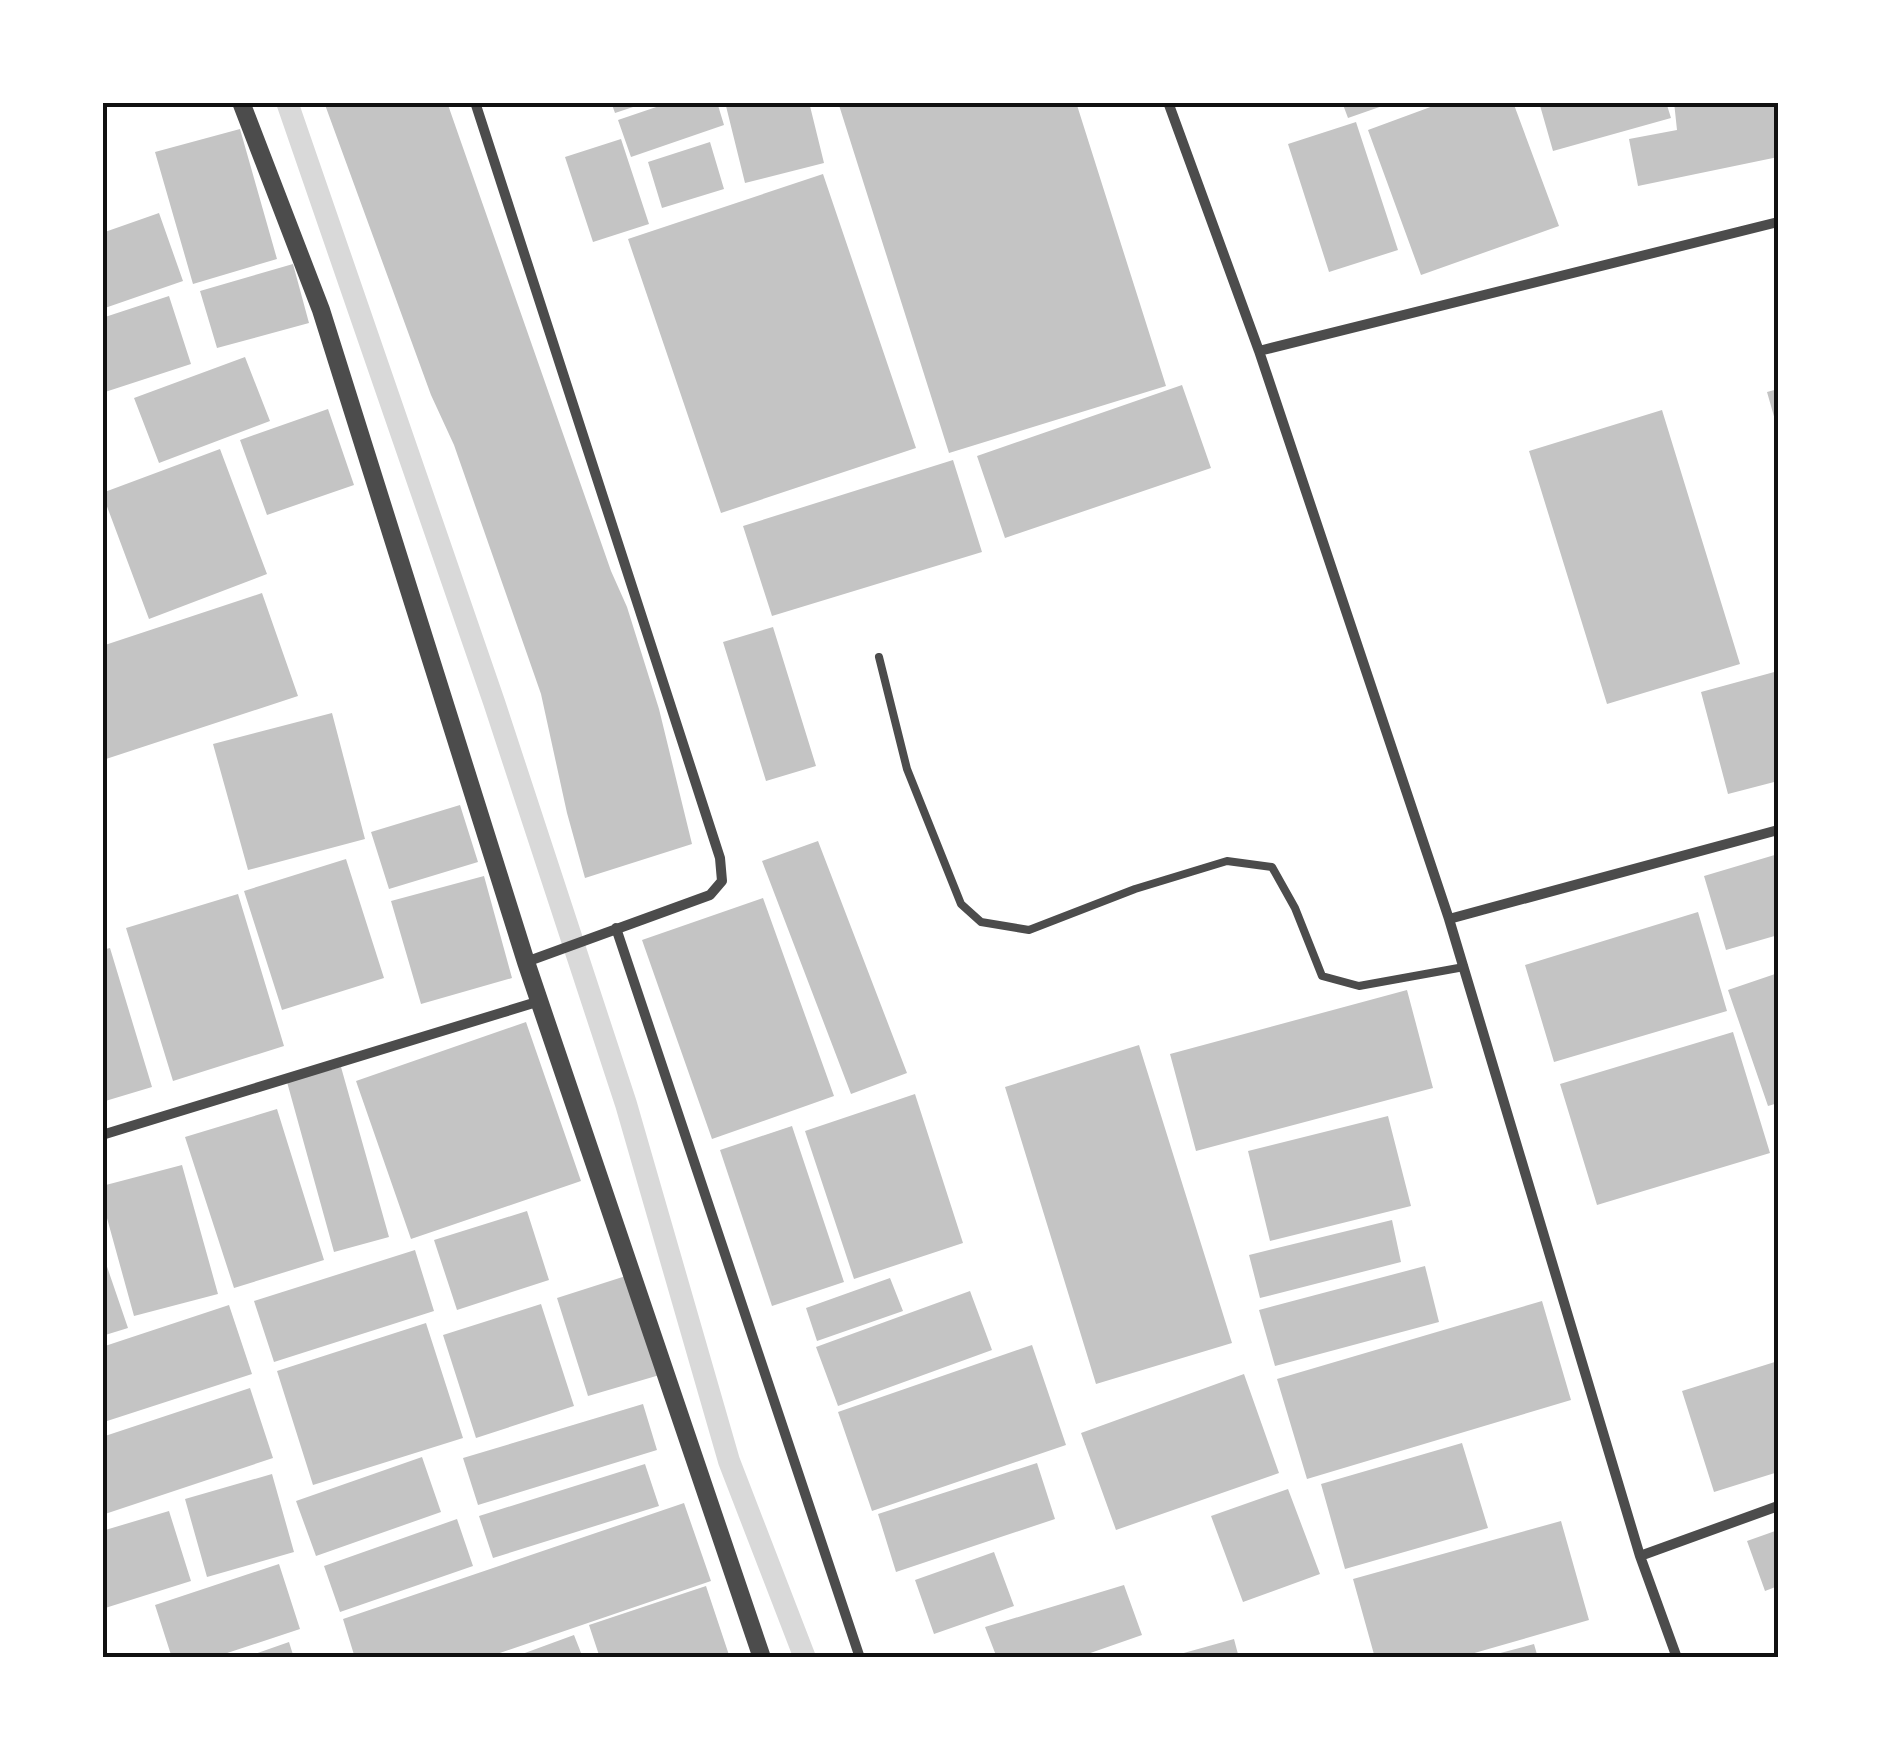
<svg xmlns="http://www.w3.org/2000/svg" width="1881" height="1760" font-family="Overpass,sans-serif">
<rect width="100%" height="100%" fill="#fff"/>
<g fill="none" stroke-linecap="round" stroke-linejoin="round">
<path stroke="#d9d9d9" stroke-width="22" d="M 287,102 L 494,702 L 626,1104 L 729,1461 L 805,1658"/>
</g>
<path fill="#c4c4c4" d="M 324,102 L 447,102 L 611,571 L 627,607 L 659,709 L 692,844 L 585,878 L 567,813 L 541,694 L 454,445 L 431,395 Z
M 611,102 L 645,102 L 645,103 L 615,113 Z
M 671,102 L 717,102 L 724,125 L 631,157 L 618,120 Z
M 725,102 L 809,102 L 824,163 L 745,183 Z
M 838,102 L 1076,102 L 1166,386 L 949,453 Z
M 1342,102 L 1391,102 L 1391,103 L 1348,118 Z
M 1444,102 L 1513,102 L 1559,226 L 1421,275 L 1368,130 Z
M 1539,102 L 1666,102 L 1671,118 L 1553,151 Z
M 1674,102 L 1778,102 L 1778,157 L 1638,186 L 1629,139 L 1677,130 Z
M 1356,122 L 1398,250 L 1329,272 L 1288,144 Z
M 240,129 L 277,259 L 193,284 L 155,152 Z
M 621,139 L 649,224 L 593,242 L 565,157 Z
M 710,142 L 724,189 L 662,208 L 648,162 Z
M 823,174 L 916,448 L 721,513 L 628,239 Z
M 159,213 L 183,281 L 102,309 L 102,233 Z
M 293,264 L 309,323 L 217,348 L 200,291 Z
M 169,296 L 191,364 L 102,393 L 102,318 Z
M 245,357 L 270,421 L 159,463 L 134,398 Z
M 1182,385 L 1211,468 L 1005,538 L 977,456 Z
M 1778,389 L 1778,427 L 1777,427 L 1767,392 Z
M 328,409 L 354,485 L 267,515 L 240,440 Z
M 1662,410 L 1740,664 L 1607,704 L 1529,451 Z
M 220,449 L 267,574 L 149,619 L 102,493 Z
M 953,460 L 982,552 L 772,616 L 743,526 Z
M 262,593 L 298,696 L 106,759 L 102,748 L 102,646 Z
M 773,627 L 816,766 L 766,781 L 723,642 Z
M 1778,671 L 1778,781 L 1728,794 L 1701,692 Z
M 332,713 L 365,839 L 248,870 L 213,744 Z
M 460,805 L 478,862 L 389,889 L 371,832 Z
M 818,841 L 907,1073 L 851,1094 L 762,861 Z
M 1778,854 L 1778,935 L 1726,950 L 1704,876 Z
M 346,859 L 384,978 L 282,1010 L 244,891 Z
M 484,876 L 512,978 L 421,1004 L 391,901 Z
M 238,894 L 284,1046 L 173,1081 L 126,928 Z
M 763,898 L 834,1096 L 712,1139 L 642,940 Z
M 1698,912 L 1727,1011 L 1554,1062 L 1525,965 Z
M 110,948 L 152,1087 L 102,1102 L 102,950 Z
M 1778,973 L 1778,1103 L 1768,1106 L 1728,990 Z
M 1407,990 L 1433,1088 L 1196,1151 L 1170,1054 Z
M 526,1022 L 581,1181 L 411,1239 L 356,1081 Z
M 1733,1032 L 1770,1153 L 1597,1205 L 1560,1084 Z
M 1139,1045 L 1232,1343 L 1096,1384 L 1005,1087 Z
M 341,1067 L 389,1237 L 334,1252 L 287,1082 Z
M 915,1094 L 963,1243 L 854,1279 L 805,1131 Z
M 277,1109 L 324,1260 L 234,1288 L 185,1137 Z
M 1388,1116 L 1411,1206 L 1270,1241 L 1248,1151 Z
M 792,1126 L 844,1282 L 772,1306 L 720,1150 Z
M 182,1165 L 218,1294 L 134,1316 L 102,1200 L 102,1186 Z
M 527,1211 L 549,1280 L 457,1310 L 434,1240 Z
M 1392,1220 L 1401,1262 L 1260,1298 L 1249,1255 Z
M 415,1250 L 434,1311 L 274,1362 L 254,1301 Z
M 102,1252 L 128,1328 L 102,1336 Z
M 1425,1266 L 1439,1322 L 1275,1366 L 1259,1310 Z
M 632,1274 L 663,1374 L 588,1396 L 557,1298 Z
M 890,1278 L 903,1311 L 817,1341 L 806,1308 Z
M 970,1291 L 992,1350 L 838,1406 L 816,1347 Z
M 1542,1301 L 1571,1400 L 1307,1479 L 1277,1379 Z
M 541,1304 L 574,1406 L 476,1438 L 443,1335 Z
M 229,1305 L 252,1374 L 104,1422 L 102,1347 Z
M 426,1323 L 463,1438 L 313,1485 L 277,1371 Z
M 1032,1345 L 1066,1445 L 872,1511 L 838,1412 Z
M 1778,1361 L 1778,1472 L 1714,1492 L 1682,1391 Z
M 1244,1374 L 1279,1473 L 1116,1530 L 1081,1433 Z
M 250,1388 L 273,1458 L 102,1515 L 102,1437 Z
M 643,1404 L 657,1450 L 478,1505 L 463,1458 Z
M 1462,1443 L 1488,1528 L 1345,1569 L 1321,1484 Z
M 422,1457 L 441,1512 L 316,1556 L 296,1501 Z
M 1037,1463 L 1055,1519 L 896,1572 L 878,1514 Z
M 645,1464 L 659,1506 L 493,1558 L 479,1516 Z
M 272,1474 L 294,1552 L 207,1577 L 185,1499 Z
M 1288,1489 L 1320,1574 L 1243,1602 L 1211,1516 Z
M 684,1503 L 711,1581 L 485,1658 L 355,1658 L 343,1619 Z
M 169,1511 L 191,1581 L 102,1609 L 102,1531 Z
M 457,1519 L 473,1566 L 340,1612 L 324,1566 Z
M 1561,1521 L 1589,1620 L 1457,1658 L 1375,1658 L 1353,1579 Z
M 1778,1530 L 1778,1586 L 1765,1591 L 1747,1541 Z
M 994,1552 L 1014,1606 L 934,1634 L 915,1580 Z
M 279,1564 L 300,1629 L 212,1658 L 172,1658 L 155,1605 Z
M 1124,1585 L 1142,1635 L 1076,1658 L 997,1658 L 985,1627 Z
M 706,1586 L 730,1658 L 600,1658 L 589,1625 Z
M 574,1635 L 583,1658 L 514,1658 L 514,1657 Z
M 1234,1639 L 1239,1658 L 1173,1658 L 1173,1656 Z
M 289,1642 L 294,1658 L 246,1658 L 246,1657 Z
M 1534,1644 L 1538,1658 L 1490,1658 L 1489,1656 Z"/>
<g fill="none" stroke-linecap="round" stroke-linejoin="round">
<path stroke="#4c4c4c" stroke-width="8" d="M 879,657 L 907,769 L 961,904 L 981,922 L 1029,930 L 1135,889 L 1227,861 L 1272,867 L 1295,908 L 1322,976 L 1359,986 L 1464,967"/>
<path stroke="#4c4c4c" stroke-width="10" d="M 475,102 L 720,858 L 722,881 L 710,895 L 526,962
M 1168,102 L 1259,351 L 1449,919 L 1640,1556 L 1677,1658
M 1259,351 L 1778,222
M 1449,919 L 1778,830
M 616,928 L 860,1658
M 102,1135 L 540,1001
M 1640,1556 L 1778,1506"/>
<path stroke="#4c4c4c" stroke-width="18" d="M 241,102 L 321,310 L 526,962 L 762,1658"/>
</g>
<rect width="1881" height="1760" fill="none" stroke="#ffffff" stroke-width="210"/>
<rect x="105" y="105" width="1671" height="1550" fill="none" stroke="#111" stroke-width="4"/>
</svg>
